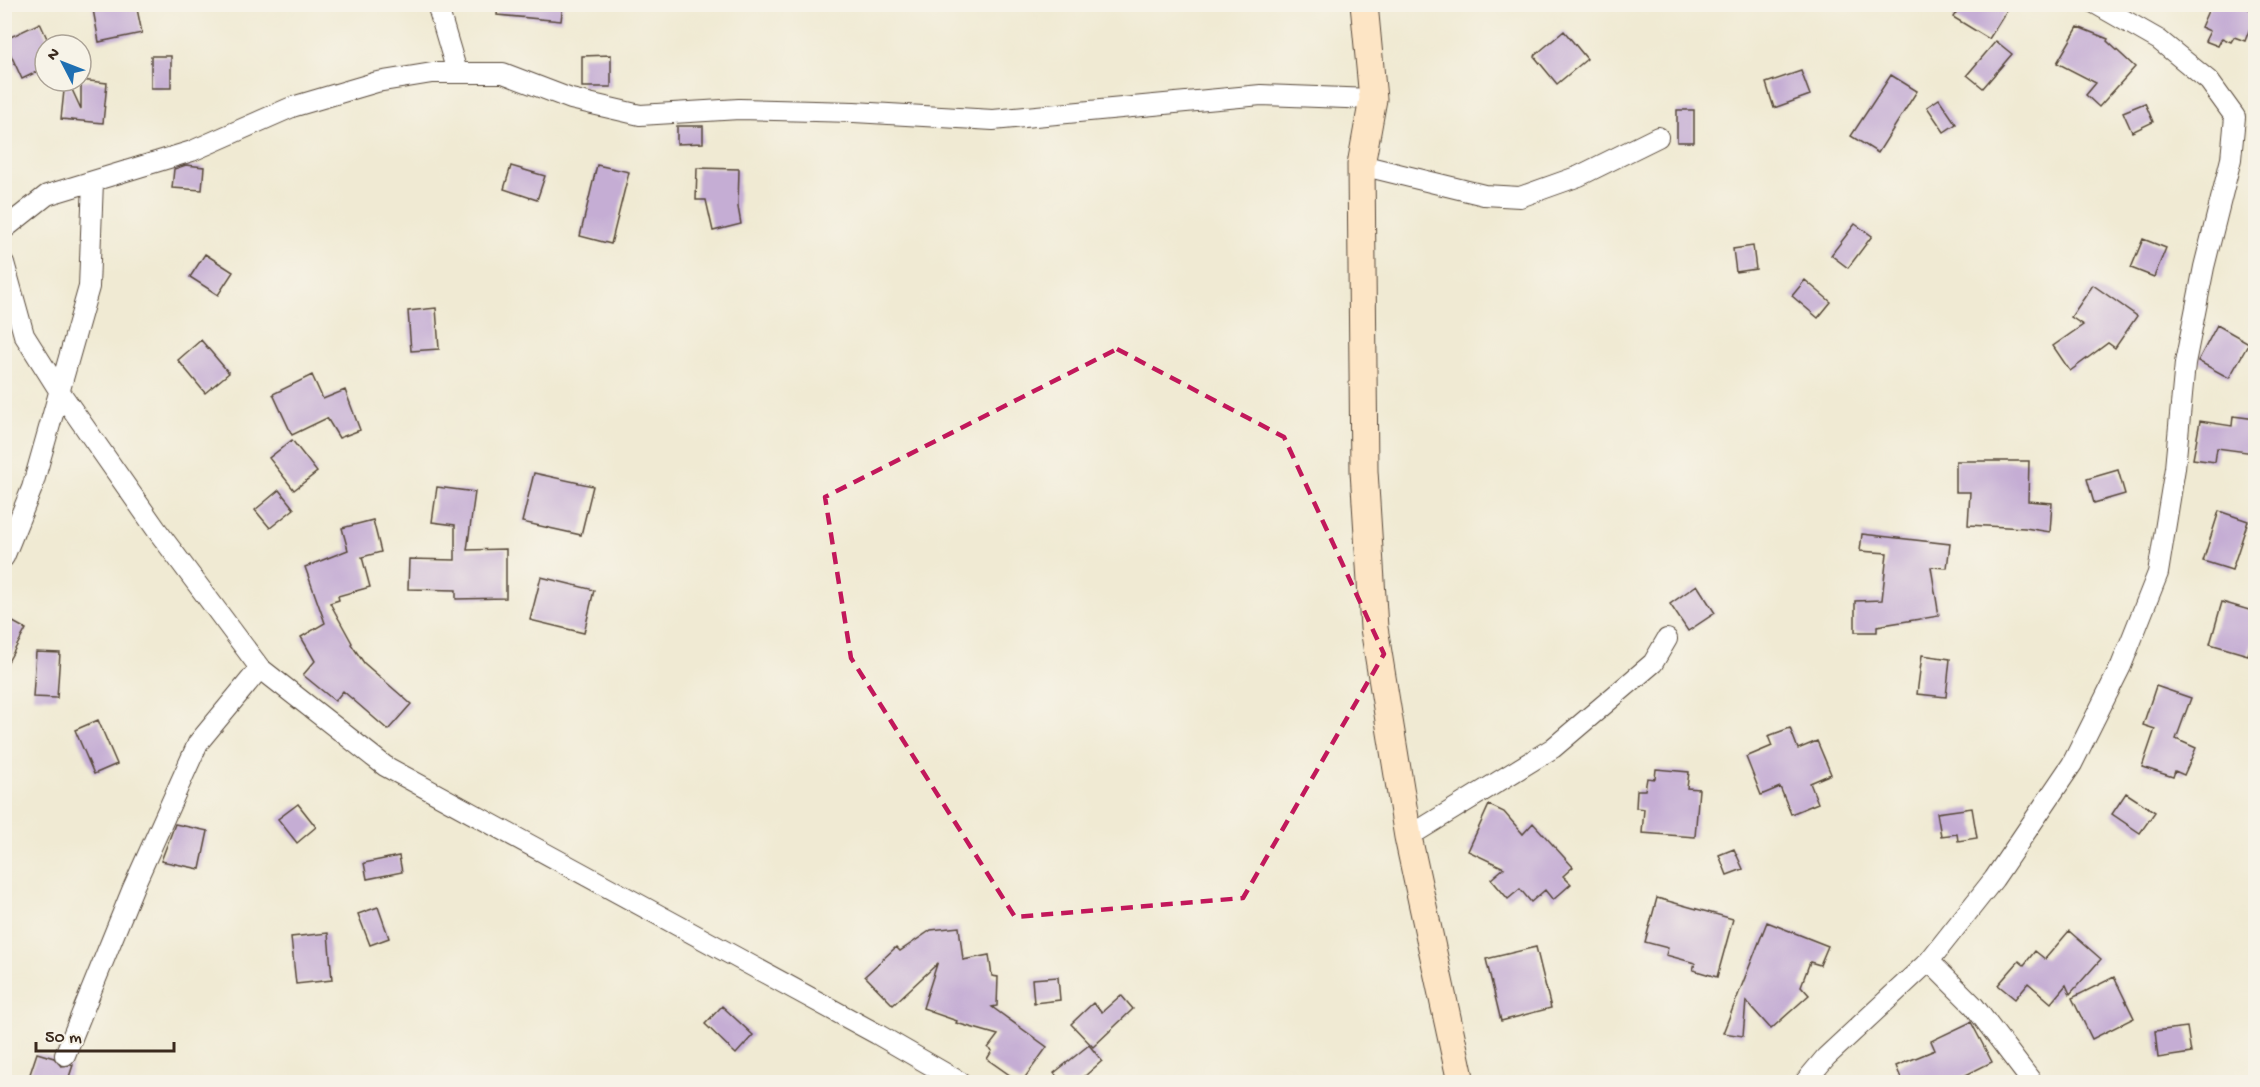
<svg xmlns="http://www.w3.org/2000/svg" width="2260" height="1087" font-family="'Gochi Hand',sans-serif">
<rect width="100%" height="100%" fill="#f7f3e8"/>
<filter id="ink" filterUnits="userSpaceOnUse"><feTurbulence type="fractalNoise" baseFrequency=".0167" numOctaves="2"/><feDisplacementMap in="SourceGraphic" scale="12" xChannelSelector="R" yChannelSelector="G"/><feConvolveMatrix kernelMatrix="1 2 1 2 8 2 1 2 1" color-interpolation-filters="sRGB"/></filter>
<filter id="wash" filterUnits="userSpaceOnUse"><feTurbulence type="fractalNoise" baseFrequency=".008" numOctaves="4" result="noise"/><feDisplacementMap in="SourceGraphic" scale="24" xChannelSelector="R" yChannelSelector="G"/><feGaussianBlur stdDeviation="1.35" result="paint"/><feColorMatrix in="noise" values="0 0 0 0 0 0 0 0 0 0 0 0 0 0 0 0 0 1.4 0 .05"/><feComposite in="paint" operator="in"/></filter>
<g filter="url(#wash)">
<rect width="100%" height="100%" fill="#f0ead3"/>
<g id="blocks">
<path fill="#c5add4" d="M 92,4 L 136,4 L 142,33 L 99,42 Z
M 498,4 L 563,4 L 561,21 L 497,15 Z
M 1962,4 L 2011,4 L 1989,39 L 1953,17 Z
M 2211,4 L 2238,4 L 2256,12 L 2245,41 L 2234,37 L 2231,42 L 2222,38 L 2218,46 L 2205,41 L 2210,31 L 2201,27 Z
M 40,23 L 50,45 L 45,45 L 45,68 L 22,79 L 4,40 Z
M 2078,27 L 2108,39 L 2107,41 L 2135,67 L 2099,107 L 2086,95 L 2096,83 L 2057,63 Z
M 1564,31 L 1587,59 L 1557,84 L 1534,56 Z
M 1996,41 L 2012,54 L 1983,88 L 1967,75 Z
M 611,55 L 611,87 L 582,87 L 582,56 Z
M 151,56 L 171,56 L 171,88 L 151,88 Z
M 1801,71 L 1810,95 L 1774,108 L 1766,83 Z
M 1891,75 L 1917,91 L 1878,153 L 1851,136 Z
M 65,81 L 68,81 L 81,109 L 81,80 L 107,83 L 103,123 L 61,119 Z
M 1939,99 L 1956,124 L 1944,132 L 1927,107 Z
M 2145,103 L 2153,122 L 2132,132 L 2123,112 Z
M 1677,110 L 1694,110 L 1694,142 L 1677,142 Z
M 677,126 L 703,126 L 703,143 L 677,144 Z
M 186,165 L 204,167 L 202,190 L 172,188 L 174,169 Z
M 597,165 L 629,172 L 611,244 L 580,236 Z
M 511,166 L 545,176 L 537,200 L 504,189 Z
M 697,168 L 739,169 L 738,207 L 741,224 L 713,231 L 706,200 L 696,200 Z
M 1855,224 L 1872,236 L 1848,268 L 1831,255 Z
M 2143,239 L 2166,248 L 2154,277 L 2131,268 Z
M 1753,246 L 1756,269 L 1736,272 L 1733,249 Z
M 205,254 L 233,272 L 218,295 L 190,277 Z
M 1805,280 L 1831,302 L 1818,318 L 1792,296 Z
M 2093,285 L 2137,316 L 2115,348 L 2108,343 L 2070,371 L 2053,346 L 2083,325 L 2071,317 Z
M 436,308 L 439,349 L 411,351 L 408,311 Z
M 2217,325 L 2249,343 L 2229,378 L 2198,361 Z
M 201,340 L 229,373 L 205,393 L 178,360 Z
M 312,375 L 323,399 L 345,390 L 360,430 L 339,438 L 327,418 L 292,435 L 273,394 Z
M 2233,416 L 2256,419 L 2254,453 L 2217,448 L 2215,462 L 2193,459 L 2200,421 L 2232,426 Z
M 292,440 L 317,472 L 294,490 L 269,458 Z
M 1956,461 L 2029,461 L 2028,501 L 2052,503 L 2050,532 L 2025,528 L 1968,525 L 1970,492 L 1956,492 Z
M 2118,470 L 2125,494 L 2094,503 L 2087,479 Z
M 534,473 L 593,486 L 581,535 L 522,522 Z
M 437,487 L 475,492 L 467,550 L 506,549 L 506,598 L 456,599 L 456,590 L 408,589 L 409,559 L 455,560 L 455,525 L 432,522 Z
M 279,490 L 294,509 L 270,528 L 255,510 Z
M 2219,511 L 2248,521 L 2232,570 L 2203,561 Z
M 373,520 L 381,552 L 362,557 L 370,587 L 338,596 L 339,600 L 330,603 L 352,643 L 351,644 L 364,663 L 411,704 L 388,730 L 343,691 L 335,701 L 303,675 L 315,661 L 301,637 L 325,623 L 305,567 L 348,550 L 342,528 Z
M 1862,534 L 1950,544 L 1947,568 L 1931,567 L 1939,616 L 1877,626 L 1877,632 L 1855,632 L 1855,601 L 1882,600 L 1887,553 L 1860,551 Z
M 541,577 L 594,590 L 584,633 L 530,620 Z
M 1697,585 L 1715,613 L 1688,631 L 1670,604 Z
M 2222,602 L 2256,612 L 2256,630 L 2248,655 L 2210,644 Z
M 4,617 L 26,629 L 4,669 Z
M 36,652 L 60,653 L 57,698 L 33,697 Z
M 1922,655 L 1950,659 L 1946,697 L 1917,694 Z
M 2156,686 L 2191,698 L 2176,739 L 2196,748 L 2184,775 L 2175,771 L 2173,777 L 2142,767 L 2155,729 L 2143,725 Z
M 98,720 L 117,764 L 94,774 L 75,730 Z
M 1790,728 L 1798,749 L 1817,741 L 1831,774 L 1810,783 L 1818,803 L 1791,814 L 1780,787 L 1761,795 L 1746,757 L 1772,746 L 1768,736 Z
M 1656,769 L 1689,772 L 1687,788 L 1699,789 L 1695,837 L 1642,833 L 1644,809 L 1636,808 L 1637,790 L 1645,790 L 1647,778 L 1655,779 Z
M 2126,793 L 2155,812 L 2140,833 L 2112,814 Z
M 298,804 L 316,827 L 297,843 L 278,819 Z
M 1489,805 L 1504,812 L 1523,834 L 1533,823 L 1573,867 L 1563,876 L 1571,884 L 1553,900 L 1545,890 L 1531,902 L 1520,889 L 1508,899 L 1491,879 L 1504,868 L 1468,851 Z
M 1972,808 L 1977,838 L 1958,841 L 1957,834 L 1941,836 L 1937,813 Z
M 175,824 L 208,831 L 200,869 L 161,861 Z
M 1734,849 L 1743,869 L 1727,875 L 1719,855 Z
M 399,856 L 402,872 L 367,879 L 364,863 Z
M 1657,898 L 1733,919 L 1717,977 L 1693,970 L 1695,963 L 1666,955 L 1668,948 L 1645,942 Z
M 378,907 L 389,938 L 370,945 L 358,914 Z
M 1767,922 L 1828,946 L 1820,965 L 1810,962 L 1801,986 L 1809,995 L 1771,1029 L 1746,1001 L 1743,1036 L 1723,1033 Z
M 959,927 L 963,960 L 989,955 L 992,976 L 998,977 L 997,1006 L 992,1007 L 1047,1047 L 1021,1083 L 987,1059 L 992,1051 L 988,1048 L 998,1035 L 956,1023 L 957,1021 L 931,1012 L 932,1011 L 923,1008 L 937,964 L 893,1005 L 865,976 L 896,947 L 900,951 L 931,930 Z
M 2069,931 L 2101,959 L 2070,994 L 2066,985 L 2051,1003 L 2028,983 L 2015,999 L 1998,985 L 2019,961 L 2024,965 L 2035,951 L 2045,959 Z
M 328,933 L 332,980 L 296,984 L 291,937 Z
M 1536,947 L 1551,1008 L 1501,1021 L 1486,959 Z
M 1058,977 L 1060,1000 L 1034,1003 L 1032,979 Z
M 2114,977 L 2134,1018 L 2092,1039 L 2072,998 Z
M 1121,995 L 1133,1009 L 1093,1047 L 1071,1024 L 1093,1003 L 1102,1012 Z
M 722,1006 L 753,1035 L 736,1054 L 705,1024 Z
M 1971,1022 L 1992,1062 L 1950,1083 L 1903,1083 L 1896,1066 L 1935,1050 L 1931,1041 Z
M 2187,1027 L 2191,1053 L 2158,1058 L 2155,1031 Z
M 1089,1045 L 1102,1061 L 1077,1083 L 1062,1083 L 1054,1073 Z
M 37,1053 L 54,1058 L 61,1066 L 73,1065 L 67,1083 L 27,1083 Z"/>
</g>
</g>
<g filter="url(#ink)">
<use href="#blocks" fill-opacity="0" stroke="#564739" stroke-width="1.5"/>
<g fill="none" stroke-linecap="round" stroke-linejoin="round">
<g stroke="#564739" stroke-width="22">
<path id="street" d="M 437,4 L 457,72
M 1361,165 L 1484,195 L 1520,197 L 1579,176 L 1658,137
M 4,229 L 47,195 L 192,151 L 292,107 L 377,82 L 432,73 L 503,73 L 571,99 L 640,115 L 739,109 L 854,112 L 993,120 L 1261,95 L 1373,99
M 4,263 L 24,335 L 60,392 L 156,529 L 260,668 L 385,766 L 877,1034 L 960,1082
M 4,557 L 32,488 L 89,287 L 93,181
M 1408,837 L 1553,748 L 1653,663 L 1667,639
M 1929,961 L 1974,1006 L 2032,1082
M 65,1055 L 133,888 L 198,743 L 260,668
M 1805,1082 L 1826,1057 L 1929,961 L 1994,879 L 2072,764 L 2121,666 L 2158,573 L 2175,468 L 2185,363 L 2204,267 L 2231,159 L 2235,117 L 2209,81 L 2159,40 L 2096,4"/>
</g>
<g stroke="#564739" stroke-width="29">
<path id="secondary" d="M 1364,4 L 1373,99 L 1361,165 L 1364,471 L 1374,628 L 1408,837 L 1461,1082"/>
</g>
<use href="#street" stroke="#fff" stroke-width="20"/>
<use href="#secondary" stroke="#fde5c5" stroke-width="27"/>
</g>
</g>
<path fill="none" stroke="#c2185b" stroke-width="4.5" stroke-dasharray="12 8" stroke-linejoin="round" d="M 1117,349 L 1284,437 L 1384,654 L 1243,898 L 1015,917 L 851,658 L 825,497 Z"/>
<rect width="2260" height="1087" fill="none" stroke="#f7f3e8" stroke-width="24"/>
<g transform="translate(63 63) rotate(312)"><circle r="28" fill="#f7f3e8" stroke="#aca397" stroke-width="1.5"/>
<path d="M0-4.5L10 22L0 15L-10 22Z" fill="#1f6fb2"/>
<text y="-9" font-size="16" font-weight="bold" text-anchor="middle" fill="#3b2a1e">N</text>
</g>
<path d="M36 1042v9h138v-9" fill="none" stroke="#3b2a1e" stroke-width="3"/>
<text x="45" y="1042" font-size="18" fill="#3b2a1e" stroke="#f7f3e8" stroke-width="4.5" paint-order="stroke">50 m</text>
</svg>
